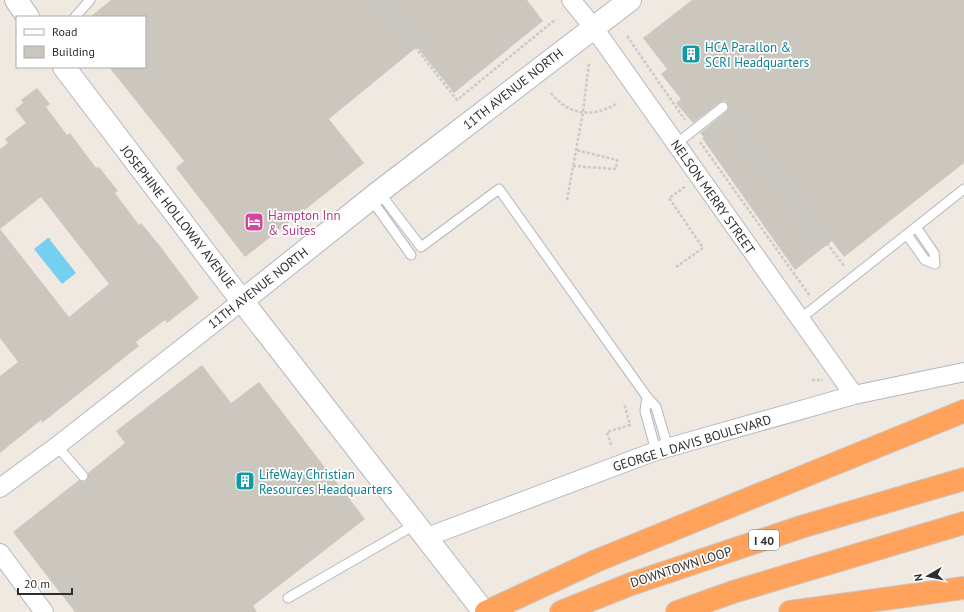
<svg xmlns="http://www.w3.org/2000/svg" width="964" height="612" font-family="'PT Sans',sans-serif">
<rect width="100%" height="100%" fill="#efe9e1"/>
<path fill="#75cff0" d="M 48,238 L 51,239 L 50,240 L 76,273 L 62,284 L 34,249 Z"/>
<path fill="#cbc7bf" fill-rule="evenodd" d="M 111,0 L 527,0 L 543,21 L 454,93 L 417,47 L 329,119 L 364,163 L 245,257 L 176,168 L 184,161 L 109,67 L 145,67 L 145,17 L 90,17 Z
M 692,0 L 964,0 L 964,163 L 844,257 L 832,241 L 795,270 L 702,138 L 704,137 L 700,133 L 727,111 L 728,104 L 725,101 L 720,102 L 693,123 L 676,103 L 681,99 L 661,74 L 667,69 L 643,38 Z
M 37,88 L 50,104 L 46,107 L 67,135 L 70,133 L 96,168 L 99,167 L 118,191 L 115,193 L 139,225 L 141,223 L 160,246 L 199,298 L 167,323 L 165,320 L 136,342 L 139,346 L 42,423 L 41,420 L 0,453 L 0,376 L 18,362 L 0,338 L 0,149 L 8,143 L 5,139 L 26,123 L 15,109 L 23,103 L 21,100 ZM 41,197 L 109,284 L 69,317 L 0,229 Z
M 202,365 L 231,403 L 259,382 L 365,519 L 253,606 L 257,612 L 75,612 L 13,532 L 79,480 L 84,482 L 87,480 L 88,473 L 125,443 L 116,431 Z"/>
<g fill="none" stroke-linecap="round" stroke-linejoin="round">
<g stroke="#b4b7c1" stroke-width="11">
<path id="service" d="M 75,17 L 90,0
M 676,144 L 723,107
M 379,192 L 421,247 L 499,189 L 647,397 L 656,407 L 668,448
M 371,199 L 411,255
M 907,235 L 925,260 L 935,264 L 934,253 L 916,227
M 800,319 L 964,189
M 647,397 L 645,411 L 656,451
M 57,446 L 83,476
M 288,598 L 416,524"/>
</g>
<g stroke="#b4b7c1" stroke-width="20">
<path id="minor" d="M 571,0 L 594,28 L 854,395
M 0,488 L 57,446 L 242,301
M 427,537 L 656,451 L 854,395 L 964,372
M 0,553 L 44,612"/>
</g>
<g stroke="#b4b7c1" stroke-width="24">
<path id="tertiary" d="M 16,0 L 28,17
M 64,67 L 229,284 L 484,612
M 242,301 L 379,192 L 630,0"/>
</g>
<g stroke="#c9c9c9" stroke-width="24">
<path id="motorway" d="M 486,612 L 596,561 L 964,411
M 561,612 L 631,584 L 801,527 L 964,479
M 677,612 L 733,592 L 964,523
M 790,612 L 964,588"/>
</g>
<path stroke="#c9c9c9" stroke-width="2.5" stroke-dasharray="3 2" stroke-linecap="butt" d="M 378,0 L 457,100 L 556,19
M 627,36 L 685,120
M 551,93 C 569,116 593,118 618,103
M 730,116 L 845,267
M 700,142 L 810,296
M 573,166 L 616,169 L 617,160 L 576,150
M 567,200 L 583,112 L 589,63
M 676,267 L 703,248 L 669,198 L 686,186
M 812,380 L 823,380
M 611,445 L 607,432 L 630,425 L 624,403"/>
<use href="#service" stroke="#fff" stroke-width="9"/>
<use href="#minor" stroke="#fff" stroke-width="18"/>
<use href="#tertiary" stroke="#fff" stroke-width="22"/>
<use href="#motorway" stroke="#ffa35c" stroke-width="22"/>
</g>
<defs>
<g id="building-square" transform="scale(1)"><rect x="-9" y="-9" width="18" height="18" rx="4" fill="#0f9aa8" stroke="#fff"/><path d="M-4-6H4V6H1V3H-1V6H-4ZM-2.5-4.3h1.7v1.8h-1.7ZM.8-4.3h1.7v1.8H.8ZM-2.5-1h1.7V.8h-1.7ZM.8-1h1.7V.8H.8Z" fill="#fff"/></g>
<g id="hotel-square" transform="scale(1)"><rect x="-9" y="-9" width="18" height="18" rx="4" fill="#d1479c" stroke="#fff"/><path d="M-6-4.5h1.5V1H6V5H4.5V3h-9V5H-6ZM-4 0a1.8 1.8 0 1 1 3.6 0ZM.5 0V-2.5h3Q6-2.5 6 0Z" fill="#fff"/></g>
</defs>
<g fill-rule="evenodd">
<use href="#building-square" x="691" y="54"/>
<use href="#hotel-square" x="254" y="222"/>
<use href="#building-square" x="245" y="481"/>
</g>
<g text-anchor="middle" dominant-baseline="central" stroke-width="3.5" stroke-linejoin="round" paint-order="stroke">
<rect fill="#fff" stroke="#6d6d6d" stroke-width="1" x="749" y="530" width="30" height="20" rx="3"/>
<g font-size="12" font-weight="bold" fill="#2e2e2e">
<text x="764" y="540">I 40</text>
</g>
<g font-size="13" fill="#0d838f" stroke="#fff" text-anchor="start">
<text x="705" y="47">HCA Parallon &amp;<tspan x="705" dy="15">SCRI Headquarters</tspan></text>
<text x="259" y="474">LifeWay Christian<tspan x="259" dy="15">Resources Headquarters</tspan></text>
</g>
<g font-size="13" fill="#2e2e2e" stroke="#fff">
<text transform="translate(513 89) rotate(-38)">11TH AVENUE NORTH</text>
<text transform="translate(713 197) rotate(55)">NELSON MERRY STREET</text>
<text transform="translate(178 217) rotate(52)">JOSEPHINE HOLLOWAY AVENUE</text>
<text transform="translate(258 288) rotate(-38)">11TH AVENUE NORTH</text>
<text transform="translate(692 443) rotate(-17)">GEORGE L DAVIS BOULEVARD</text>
<text transform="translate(681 567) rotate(-18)">DOWNTOWN LOOP</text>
</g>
<g font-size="13" fill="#b23c85" stroke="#fff" text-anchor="start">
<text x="268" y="215">Hampton Inn<tspan x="268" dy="15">&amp; Suites</tspan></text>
</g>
</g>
<rect x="16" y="16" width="130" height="52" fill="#ffffff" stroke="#ababab"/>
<rect x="24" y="29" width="20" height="6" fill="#ffffff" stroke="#ababab"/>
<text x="52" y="36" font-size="12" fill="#2e2e2e">Road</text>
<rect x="24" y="46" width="20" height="12" fill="#cbc7bf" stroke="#ababab"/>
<text x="52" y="56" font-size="12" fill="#2e2e2e">Building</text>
<g transform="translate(928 576) rotate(261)" stroke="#ffffff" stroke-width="3" paint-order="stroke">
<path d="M0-3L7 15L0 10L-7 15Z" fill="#2e2e2e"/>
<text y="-6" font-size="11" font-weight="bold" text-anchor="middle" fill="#2e2e2e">N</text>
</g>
<path d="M18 588v6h54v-6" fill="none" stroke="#2e2e2e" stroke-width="2"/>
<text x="24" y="588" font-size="12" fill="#2e2e2e" stroke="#ffffff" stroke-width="3" paint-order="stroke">20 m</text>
</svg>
